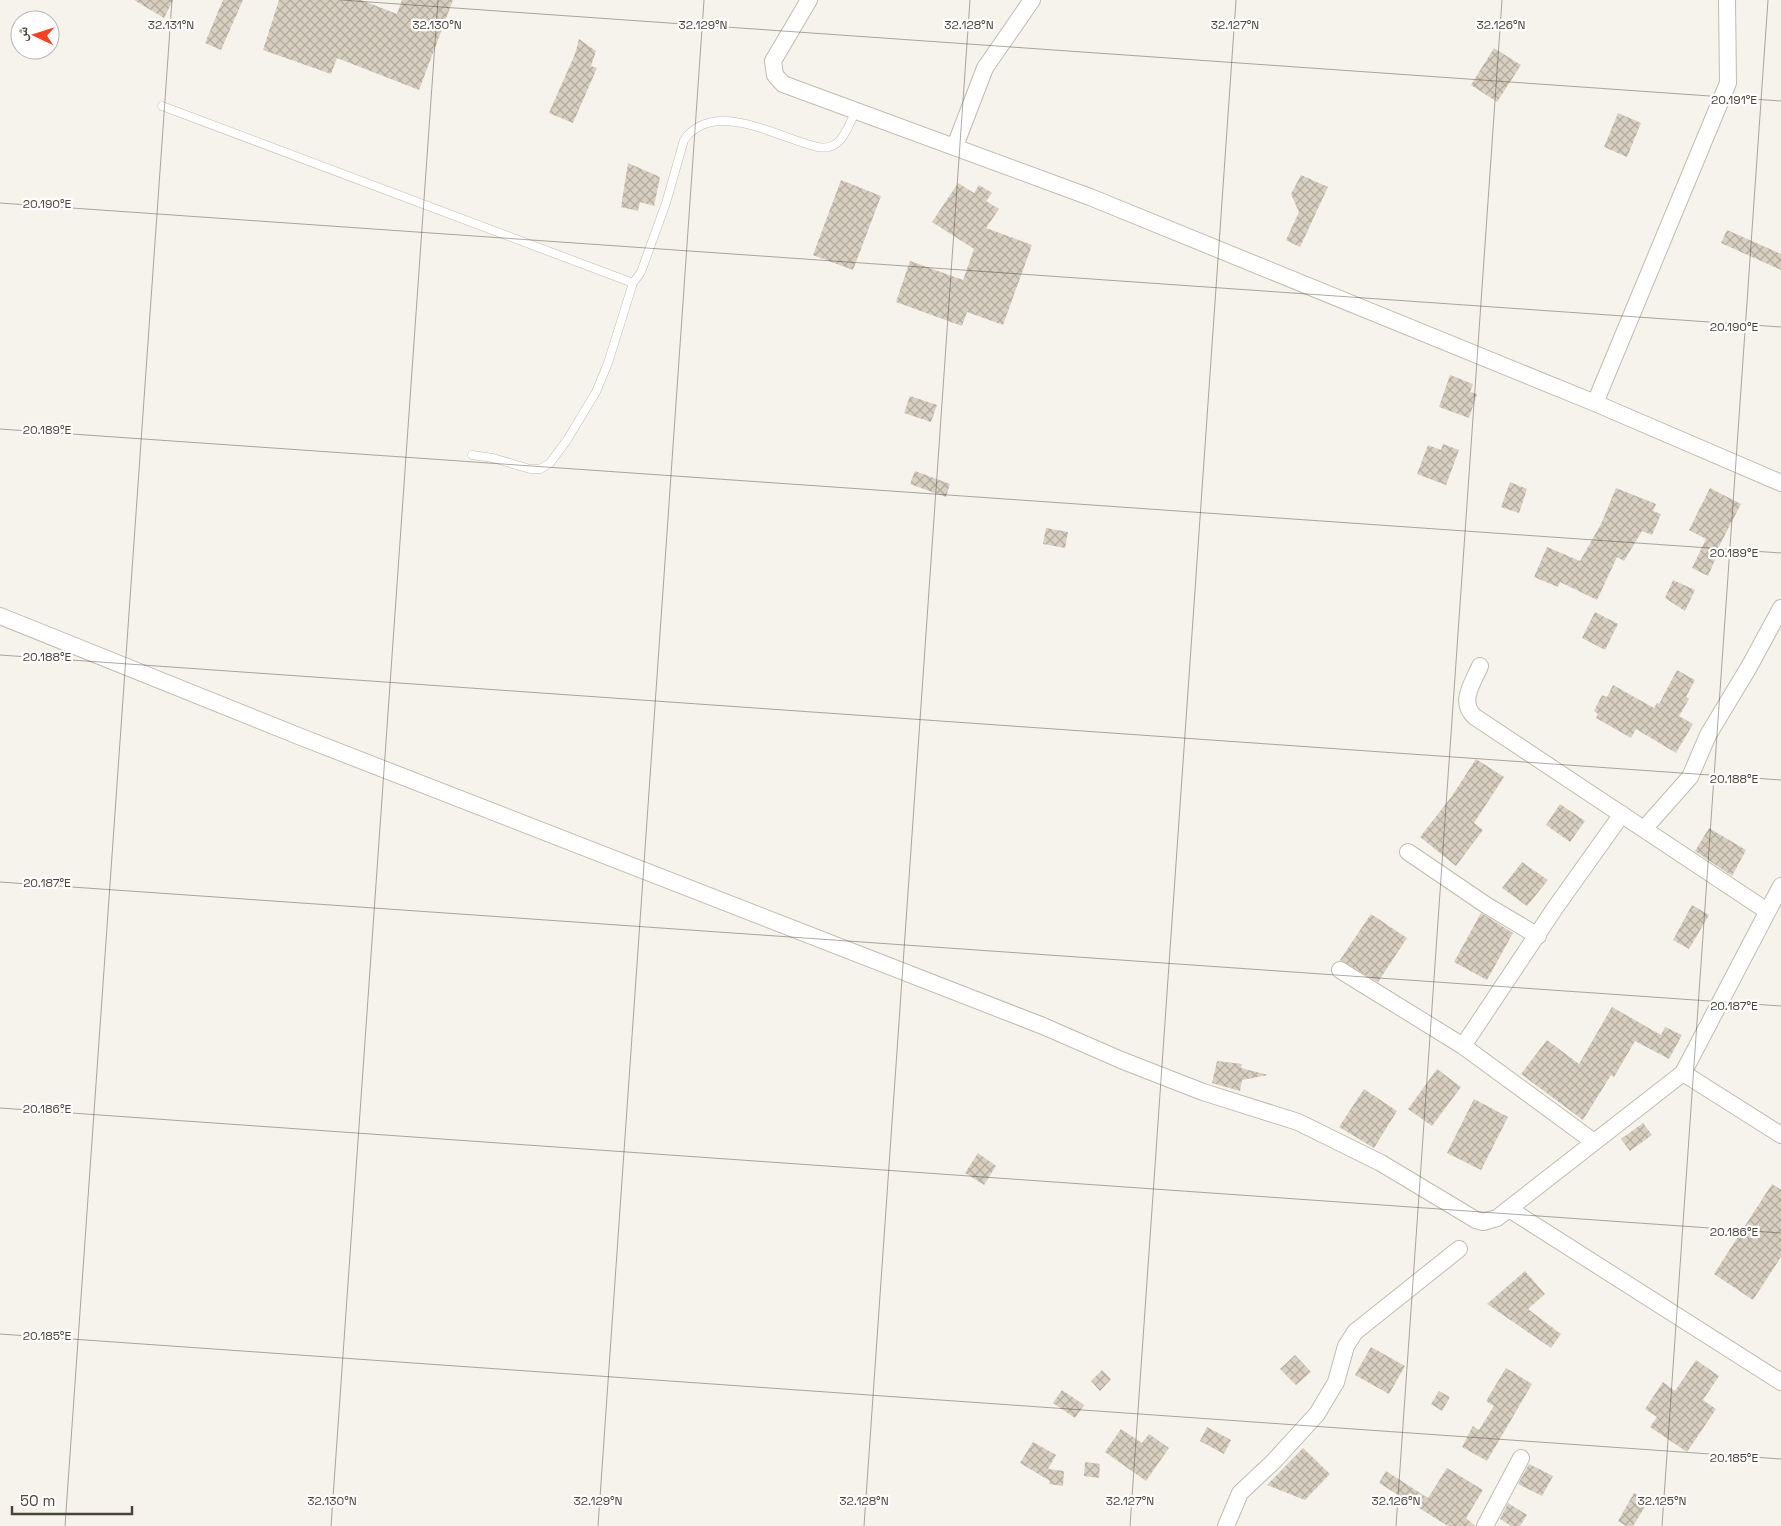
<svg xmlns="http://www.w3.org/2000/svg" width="1781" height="1526" font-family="'Space Grotesk','Noto Naskh Arabic',sans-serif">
<defs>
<pattern id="building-cross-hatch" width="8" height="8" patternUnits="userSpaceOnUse" patternTransform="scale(1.25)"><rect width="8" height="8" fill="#d8cfc1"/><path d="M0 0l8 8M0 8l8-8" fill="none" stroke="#b1aa9e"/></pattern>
</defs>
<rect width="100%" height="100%" fill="#f6f3ec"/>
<path fill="url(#building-cross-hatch)" d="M 134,0 L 173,0 L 164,18 Z
M 223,0 L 243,0 L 221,50 L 205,43 Z
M 279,0 L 361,0 L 397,14 L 402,0 L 453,0 L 419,90 L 337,58 L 331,74 L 263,50 Z
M 579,39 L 596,51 L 591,66 L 597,68 L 573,123 L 549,113 L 575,54 Z
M 1494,48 L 1521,65 L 1497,102 L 1471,85 Z
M 1618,113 L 1641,123 L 1627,157 L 1604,147 Z
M 628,163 L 660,177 L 654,206 L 640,202 L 638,211 L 621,207 Z
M 1301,175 L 1328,187 L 1300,247 L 1286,240 L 1299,212 L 1291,194 Z
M 841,180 L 881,196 L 853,270 L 813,255 Z
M 958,183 L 974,193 L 979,185 L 992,193 L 986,201 L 999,209 L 986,228 L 1032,245 L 1003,325 L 967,312 L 962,326 L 896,302 L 910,261 L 963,280 L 974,249 L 932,222 Z
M 1727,230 L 1781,254 L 1781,270 L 1721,243 Z
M 1450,375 L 1473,384 L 1470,392 L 1477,394 L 1469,418 L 1439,407 Z
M 910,396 L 937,405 L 931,422 L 904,413 Z
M 1443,444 L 1459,450 L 1446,485 L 1417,474 L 1428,445 L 1441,450 Z
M 915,471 L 950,484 L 946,497 L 910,484 Z
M 1510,482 L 1527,489 L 1519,513 L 1501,507 Z
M 1616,488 L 1656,504 L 1653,511 L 1661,514 L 1652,535 L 1642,531 L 1624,561 L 1617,557 L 1597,600 L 1560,582 L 1558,587 L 1534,577 L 1547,547 L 1580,561 L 1601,524 Z
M 1710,488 L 1741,504 L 1716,552 L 1718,553 L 1708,576 L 1692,568 L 1706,539 L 1689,530 Z
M 1046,528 L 1068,532 L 1065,548 L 1043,544 Z
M 1673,580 L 1695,590 L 1685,611 L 1665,598 Z
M 1595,612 L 1618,624 L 1605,650 L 1582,638 Z
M 1677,670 L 1695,680 L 1686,697 L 1689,699 L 1679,716 L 1693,724 L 1676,753 L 1636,729 L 1631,738 L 1596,718 L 1598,714 L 1594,711 L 1602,695 L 1607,697 L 1613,685 L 1654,708 L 1657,703 L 1659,704 Z
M 1476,759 L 1504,777 L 1474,823 L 1483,830 L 1456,866 L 1420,837 L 1452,796 Z
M 1560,804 L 1585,821 L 1570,842 L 1546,825 Z
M 1709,828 L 1746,850 L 1732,876 L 1695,851 Z
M 1522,862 L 1548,880 L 1527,906 L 1502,888 Z
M 1692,905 L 1709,915 L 1689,949 L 1673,940 Z
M 1481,913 L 1513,933 L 1487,980 L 1454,962 Z
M 1371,914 L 1407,938 L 1378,982 L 1340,960 Z
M 1612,1007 L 1661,1035 L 1665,1027 L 1682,1035 L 1669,1059 L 1635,1041 L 1614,1077 L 1611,1075 L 1583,1120 L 1521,1074 L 1547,1040 L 1579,1064 Z
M 1217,1061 L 1242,1064 L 1241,1068 L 1268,1075 L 1242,1080 L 1240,1091 L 1212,1083 Z
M 1437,1069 L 1461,1087 L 1432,1126 L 1408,1109 Z
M 1364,1089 L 1397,1111 L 1374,1148 L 1339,1127 Z
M 1474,1099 L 1508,1117 L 1481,1170 L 1447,1153 Z
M 1643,1123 L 1652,1135 L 1630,1151 L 1621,1139 Z
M 978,1153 L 996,1166 L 984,1185 L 965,1173 Z
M 1772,1184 L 1781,1190 L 1781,1257 L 1753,1300 L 1714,1274 Z
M 1525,1271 L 1545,1294 L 1528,1309 L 1561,1334 L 1551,1348 L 1487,1304 Z
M 1371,1347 L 1405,1366 L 1389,1394 L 1355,1375 Z
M 1295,1355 L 1311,1372 L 1296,1385 L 1280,1369 Z
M 1696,1360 L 1719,1376 L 1703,1400 L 1716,1409 L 1687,1452 L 1650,1427 L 1657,1417 L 1645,1409 L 1663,1382 L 1675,1391 Z
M 1506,1368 L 1532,1384 L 1487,1461 L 1462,1447 L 1473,1426 L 1479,1430 L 1494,1406 L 1486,1401 Z
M 1102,1370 L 1111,1379 L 1100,1391 L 1091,1381 Z
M 1062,1390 L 1084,1405 L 1075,1418 L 1053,1403 Z
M 1439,1391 L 1450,1397 L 1442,1411 L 1431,1404 Z
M 1207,1427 L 1231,1440 L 1224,1454 L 1200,1441 Z
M 1121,1429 L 1142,1443 L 1149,1434 L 1169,1448 L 1146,1481 L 1105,1452 Z
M 1033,1442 L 1056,1455 L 1048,1469 L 1064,1471 L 1063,1486 L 1049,1484 L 1050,1481 L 1020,1463 Z
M 1303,1448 L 1330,1474 L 1305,1500 L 1267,1485 Z
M 1085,1462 L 1100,1464 L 1099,1478 L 1084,1476 Z
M 1529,1464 L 1553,1476 L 1542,1496 L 1518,1484 Z
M 1447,1468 L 1483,1490 L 1466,1518 L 1475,1526 L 1448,1526 L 1379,1483 L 1386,1471 L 1428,1498 Z
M 1634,1493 L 1648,1502 L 1633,1526 L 1626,1526 L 1618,1521 Z
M 1508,1503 L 1527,1515 L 1520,1526 L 1511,1526 L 1500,1519 Z"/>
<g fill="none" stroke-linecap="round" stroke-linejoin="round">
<g stroke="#c2bbae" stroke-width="9">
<path id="service" d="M 162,106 L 633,283
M 472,455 L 493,458 L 530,469 L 540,469 L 550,463 L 567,440 L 596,392 L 608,363 L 633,283 L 641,272 L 666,203 L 684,140 C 711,102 766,131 801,142 C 810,145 824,151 834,145 C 845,139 851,120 856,110"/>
</g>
<g stroke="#c2bbae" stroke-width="18">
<path id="minor" d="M 809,0 L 773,61 L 775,75 L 783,84 L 1090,197 L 1595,403 L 1781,483
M 955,146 L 985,68 L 1032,0
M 1595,403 L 1728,83 L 1727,0
M 0,616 L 301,737 L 1043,1026 L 1121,1060 L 1203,1092 L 1298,1122 L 1381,1163 L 1476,1220 L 1483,1222 L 1497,1218 L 1683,1073 L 1781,886
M 1480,666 C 1473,683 1458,702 1475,717 L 1767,911
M 1644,829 L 1690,777 L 1708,735 L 1749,667 L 1781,608
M 1408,852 L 1486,905 L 1538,936
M 1340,970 L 1463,1046 L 1594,1142
M 1463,1046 L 1555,908 L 1622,814
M 1683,1073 L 1781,1135
M 1509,1209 L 1781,1382
M 1226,1526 L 1240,1493 L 1274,1461 L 1317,1414 L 1336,1382 L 1346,1346 L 1355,1332 L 1459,1249
M 1485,1526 L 1521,1458"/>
</g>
<use href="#service" stroke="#fff" stroke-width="8"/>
<use href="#minor" stroke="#fff" stroke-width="16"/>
</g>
<path fill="none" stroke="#4b4439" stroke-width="1" stroke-opacity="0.45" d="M 341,0 L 1781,101M 0,203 L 1781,327M 0,429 L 1781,553M 0,655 L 1781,780M 0,882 L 1781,1006M 0,1108 L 1781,1233M 0,1334 L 1781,1459M 65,1526 L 172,0M 331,1526 L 438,0M 598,1526 L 704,0M 864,1526 L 970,0M 1130,1526 L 1236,0M 1396,1526 L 1502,0M 1662,1526 L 1768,0"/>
<g font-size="12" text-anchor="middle" fill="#4b4439" stroke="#fff" stroke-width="4.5" stroke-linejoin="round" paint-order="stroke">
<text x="171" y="29">32.131°N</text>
<text x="437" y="29">32.130°N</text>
<text x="703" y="29">32.129°N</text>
<text x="969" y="29">32.128°N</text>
<text x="1235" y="29">32.127°N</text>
<text x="1501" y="29">32.126°N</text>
<text x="1734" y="104">20.191°E</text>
<text x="47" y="208">20.190°E</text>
<text x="1734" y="331">20.190°E</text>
<text x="47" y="434">20.189°E</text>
<text x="1734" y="557">20.189°E</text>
<text x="47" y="661">20.188°E</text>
<text x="1734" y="783">20.188°E</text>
<text x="47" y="887">20.187°E</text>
<text x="1734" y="1010">20.187°E</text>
<text x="47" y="1113">20.186°E</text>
<text x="1734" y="1236">20.186°E</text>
<text x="47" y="1340">20.185°E</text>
<text x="1734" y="1462">20.185°E</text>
<text x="332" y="1505">32.130°N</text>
<text x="598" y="1505">32.129°N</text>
<text x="864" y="1505">32.128°N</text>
<text x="1130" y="1505">32.127°N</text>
<text x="1396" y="1505">32.126°N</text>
<text x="1662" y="1505">32.125°N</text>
</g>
<g transform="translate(35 35) rotate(274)"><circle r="24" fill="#ffffff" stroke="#b7b4b0"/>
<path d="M0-4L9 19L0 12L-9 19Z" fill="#fc3f1d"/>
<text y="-8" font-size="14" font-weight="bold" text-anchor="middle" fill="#4b4439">ش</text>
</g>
<path d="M12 1506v8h120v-8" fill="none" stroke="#4b4439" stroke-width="2.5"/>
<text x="20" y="1506" font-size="15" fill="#4b4439" stroke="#ffffff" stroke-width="4" paint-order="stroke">50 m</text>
</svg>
